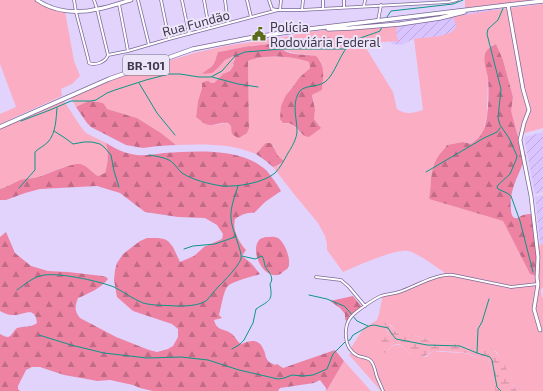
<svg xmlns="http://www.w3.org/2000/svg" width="543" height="391" font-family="'Exo 2',sans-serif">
<defs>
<pattern id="industrial-furrows" width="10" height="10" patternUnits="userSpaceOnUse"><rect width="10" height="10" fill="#dac4ff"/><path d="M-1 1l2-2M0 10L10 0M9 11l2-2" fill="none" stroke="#bca9dc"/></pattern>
<pattern id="forest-firs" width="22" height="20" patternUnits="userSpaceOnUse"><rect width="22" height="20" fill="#ed82a3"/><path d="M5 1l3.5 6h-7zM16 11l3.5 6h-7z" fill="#c16b87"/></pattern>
<pattern id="wetland-marsh" width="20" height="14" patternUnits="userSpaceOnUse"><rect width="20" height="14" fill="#fbaec3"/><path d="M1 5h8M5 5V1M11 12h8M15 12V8" fill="none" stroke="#cd8fa1"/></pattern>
</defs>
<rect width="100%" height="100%" fill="#e2d3fd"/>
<path fill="url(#industrial-furrows)" d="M 498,8 L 498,16 L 456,35 L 424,42 L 413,39 L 402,45 L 392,44 L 387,37 L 391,23 L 398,20 Z
M 543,132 L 543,192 L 535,194 L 524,137 Z
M 543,195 L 543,251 L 541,251 L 535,197 Z"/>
<path fill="#fbaec3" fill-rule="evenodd" d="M 0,0 L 37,0 L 40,2 L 65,11 L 74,61 L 80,76 L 72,84 L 61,89 L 62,96 L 0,124 L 0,114 L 16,107 L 0,64 Z
M 465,0 L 535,0 L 465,9 Z
M 543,4 L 543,128 L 518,135 L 510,111 L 513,97 L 503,60 L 496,44 L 490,46 L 485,59 L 488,78 L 487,114 L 483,132 L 477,139 L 471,144 L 463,142 L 447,145 C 444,150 440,153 437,158 C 429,173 432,183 429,199 L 503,221 L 530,274 L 539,277 L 538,245 L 543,244 L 543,288 L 541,289 L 542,297 L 543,297 L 543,391 L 517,391 L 496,351 L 479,350 L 471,348 L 457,343 L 436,342 L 411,334 L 400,334 L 396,332 L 390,324 L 385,327 L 389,335 L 386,338 L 386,353 C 396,339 402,345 411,355 L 426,357 L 433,351 L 443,352 L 464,353 L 489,361 C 496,369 495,381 495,391 L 381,391 L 349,355 L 353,351 L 351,348 L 361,332 L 364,328 L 377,320 L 379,314 L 383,294 C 396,296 406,287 418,282 C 427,279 437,277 445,273 C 438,268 416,252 408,251 C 394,249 357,266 343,272 L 327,250 L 327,244 L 325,236 L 318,223 L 293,193 L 273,167 C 277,166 282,164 283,160 C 283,159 278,157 278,156 C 275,153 275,149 274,146 C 268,137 259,150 256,154 C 230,143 203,144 176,145 L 161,133 L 137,118 L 107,109 L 88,101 L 76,107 L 71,98 L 119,76 L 194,53 L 225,46 L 278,38 L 308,32 L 398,22 L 396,33 L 398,40 L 400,41 L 363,43 L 393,92 L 397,109 C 405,115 414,113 423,110 L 414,39 C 423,37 456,38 456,25 C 456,24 454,20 454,19 L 451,17 L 501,9 ZM 308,39 L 326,45 L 286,47 L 283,50 L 297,54 L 311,55 L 320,60 C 324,70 323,79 322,90 L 312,95 C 315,103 315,111 314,119 L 320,126 L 301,134 L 292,124 L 283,123 L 286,95 L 292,88 L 299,78 L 310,68 L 309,62 C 292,56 266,54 248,61 L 249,128 L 232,129 L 230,125 C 224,120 219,126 211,125 C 206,125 200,120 196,117 L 198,101 L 202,88 L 202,83 L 210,81 L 211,83 L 214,83 L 223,74 L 230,71 L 234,65 L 233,64 L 235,59 L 234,56 L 225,60 L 218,68 L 208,70 C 214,65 216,59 218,52 L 224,51 L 244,47 L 279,43 L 287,41 Z
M 64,101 L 81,127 L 86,133 L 106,143 C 109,153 108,163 105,173 L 98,176 C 90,172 86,166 76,165 C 69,164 46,174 38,177 C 32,179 26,178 20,180 C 13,183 7,187 0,189 L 0,129 Z
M 344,361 L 371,391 L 325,391 L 326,389 L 327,390 Z"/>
<path fill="url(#forest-firs)" d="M 330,37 L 332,42 C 330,43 328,44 326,45 C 315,49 291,42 283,50 C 293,56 305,54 316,56 C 326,66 323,77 322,90 L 312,95 L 315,109 L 314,119 L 321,128 L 309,137 C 301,136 300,130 293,125 C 290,123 287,123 283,123 L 280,119 L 281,106 L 286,95 L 292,88 L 299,78 L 310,68 L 309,62 C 292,56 265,54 248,61 L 249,128 L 247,133 L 239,138 C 226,133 235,129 229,124 C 224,120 216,126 210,125 C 205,125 200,120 196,117 L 198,101 L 202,88 L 202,83 C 206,81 209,80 211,83 L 214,83 L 223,74 L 230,71 L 234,65 L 233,64 L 235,59 L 234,56 L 225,60 L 218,68 L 212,73 L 202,74 C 205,71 207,70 210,68 C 215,64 216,58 218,52 L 224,51 L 244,47 L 279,43 L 287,41 Z
M 496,44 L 503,60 L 513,97 L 511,111 L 517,133 L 526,156 C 520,173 508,191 511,210 C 511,213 512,217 515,218 C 518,219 519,217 521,216 C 525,214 529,214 533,214 L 538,245 L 539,277 L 530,274 L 503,221 L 429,199 C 432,183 429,173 437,158 C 440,153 444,150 447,145 L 463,142 L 471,144 C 475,141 479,138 482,133 C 489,122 489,92 488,78 C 487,71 483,61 485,54 C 487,49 491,46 496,44 Z
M 88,101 L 98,102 L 102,103 L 104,104 L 107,109 L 137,118 L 161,133 L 176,145 L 158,146 L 143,148 L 126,145 L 91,127 L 87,123 L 76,107 Z
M 106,143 C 114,148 122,152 131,154 C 143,157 153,154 164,153 C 196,151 242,147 267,171 C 272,177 277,184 281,191 L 265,202 L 254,213 C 247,212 241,215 235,219 C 232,230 239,242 246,250 L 242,256 L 251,263 L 260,274 C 252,277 232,281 227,287 C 223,293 221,308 219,315 L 222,318 L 214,320 C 217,332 225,328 232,334 C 236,337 236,341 241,344 C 253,340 260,338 265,353 C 265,356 267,360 269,362 C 271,363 273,364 275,365 L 277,364 L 283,368 L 335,350 L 344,361 L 327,390 L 326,389 L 326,388 L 320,380 L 314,383 L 280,388 L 278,391 L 153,391 L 140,388 L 133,385 L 110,380 L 97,381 L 92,380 L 81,378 L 64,375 L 40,367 L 32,367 L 26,370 L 18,386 L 18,389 L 20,391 L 0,391 L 0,334 C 12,341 10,334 17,328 C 23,326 31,328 37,323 C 35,304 23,316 12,315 C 8,315 4,313 0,311 L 0,237 L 6,232 L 15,253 L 31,266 L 48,271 L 68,272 L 102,276 L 106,277 L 108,279 C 101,288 88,294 78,298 C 75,306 74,311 80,318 L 116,337 L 149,350 L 157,352 L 168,349 L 173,346 L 178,337 L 178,329 L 172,324 L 133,311 L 117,297 L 114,280 L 115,270 L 117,263 L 123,254 L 140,241 L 147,238 L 158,238 L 164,239 L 168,241 L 173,247 L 180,262 L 194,256 L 204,247 L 222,239 L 223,234 L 217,225 L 205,218 L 178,217 L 145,212 L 120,193 L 97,186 L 40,189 L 25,193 L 6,200 L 0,200 L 0,189 C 7,187 13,183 20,180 C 26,178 32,179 38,177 C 48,174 70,163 80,164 C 87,165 92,173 98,176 L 105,173 C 108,163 109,153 106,143 Z
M 266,143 L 270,143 L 272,144 L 278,156 L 283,160 L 283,162 L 276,166 L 273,167 L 266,161 L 256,154 L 262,147 Z
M 266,237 C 270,237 274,236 278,238 C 285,242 293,263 287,269 C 287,269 282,272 282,273 C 265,284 248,250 260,239 C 260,239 265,237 266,237 Z
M 353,296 L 362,307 L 349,316 L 347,322 L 345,319 L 345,314 L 340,308 L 330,301 Z"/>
<path fill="url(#wetland-marsh)" d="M 386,321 L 396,332 L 400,334 L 411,334 L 436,342 L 457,343 L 471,348 L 479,350 L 481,350 L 484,347 L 490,347 C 503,357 508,373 515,388 L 517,391 L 495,391 L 495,382 L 491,363 L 489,361 C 481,359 474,356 466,353 C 460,352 440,351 435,351 C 428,352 425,359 418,358 C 405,356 401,331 386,353 C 380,352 376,346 381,341 C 383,338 386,338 389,335 L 384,323 Z"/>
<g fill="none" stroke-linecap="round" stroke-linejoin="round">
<path stroke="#0a9787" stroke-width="1" d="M 504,6 L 498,20 L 488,29 L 487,34 L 501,89 L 498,118 L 500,125 L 509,138 L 517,156 L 516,160 L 510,174 L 498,185 L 497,187 L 498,189 L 507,193 L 511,196 L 520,221 L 533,272
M 387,17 L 391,11 L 453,4 L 463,0
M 212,77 L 238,84 L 258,87
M 139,83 L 157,113 L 175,135
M 21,121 L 50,110 L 71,101 L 91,101 L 96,100 L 107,93 L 115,90 L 146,80 L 169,74 L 180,74 L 199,77 L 211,77 L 222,71 L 235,56 L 245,52 L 282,49 L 346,49
M 54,131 L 65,138 L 73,144 L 84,142 L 92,142 L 100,144 L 104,147 L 111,155 L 114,171 L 119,187
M 149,155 C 155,156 163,157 169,160 C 175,163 177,169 182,173 C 193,180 209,184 222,186 C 238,187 263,183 275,173 C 281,167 284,160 288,153 C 292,147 297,138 297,131 C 297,119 292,106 298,94 C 302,84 317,88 325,82 C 335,75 341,50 352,42 C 358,38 373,34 380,31 L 382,27
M 426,172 L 484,138 L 497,132 L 500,128
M 19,188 L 35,170 L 35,152 C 39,148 44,146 48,142 C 56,133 56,119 57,108
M 184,249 L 193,246 L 215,244 L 235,237
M 17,290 C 24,285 32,278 40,276 C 54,271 99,281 114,287 C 124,292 133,299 143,303 C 154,306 165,305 176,306 C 186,306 197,306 206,301 C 210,297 214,291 218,287 C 225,280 237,268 241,259 C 243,252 231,229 231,218 C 230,208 235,196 238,186
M 309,295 L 327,299 L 344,306 L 348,310 L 357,321 L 368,326
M 39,335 L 71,345 L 104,353 L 147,358 L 181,357 L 208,360 L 239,370 L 278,379 L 284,378 L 292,375 L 303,376 L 313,375 L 327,369 L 333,354 L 346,341 L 350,340 L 353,335 L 369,326 L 374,325 L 388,328 L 392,334 L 396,339 L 427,345 L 460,346 L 477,353 L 490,357 L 492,360 L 497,387 L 501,391
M 232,349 L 239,345 L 244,340 L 253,323 L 256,309 C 270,300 273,301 270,284 C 275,277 268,272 265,266 C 264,262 264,259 262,256 L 255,259 L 242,256
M 477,353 L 478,329 L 482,322 L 489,299"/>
<g stroke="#7c6a99" stroke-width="3.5">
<path id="street" d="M 74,0 L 76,12 L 88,58 L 89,63 C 95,66 106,62 108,55 L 97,9 L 94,0
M 138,0 L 149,45
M 161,0 L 169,39
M 182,0 L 189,34
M 204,0 L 209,28
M 225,0 L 228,23
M 247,0 L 251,17
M 269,0 L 272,9 L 277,10
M 323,0 L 323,8
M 119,4 L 128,51
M 364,6 L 365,0
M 344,7 L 344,0
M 280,10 L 281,0
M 302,10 L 303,0
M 378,21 L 381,5
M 108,55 L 128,51 L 169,39 L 278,10 L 302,10 L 448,2 L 457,0
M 316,277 L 341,280 L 349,287 L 365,306
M 383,391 C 381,386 379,382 377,377 C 375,372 375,364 370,360 C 368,358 365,358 362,357 C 355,356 349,350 347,343 C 345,335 345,324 351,317 C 356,311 374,299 381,296 C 387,294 393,294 399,292 C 414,287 437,273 453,275 L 511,287 L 538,284"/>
</g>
<g stroke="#7c6a99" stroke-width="4.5">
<path id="secondary" d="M 37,0 C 54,12 77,14 98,9 C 109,7 120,3 131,0
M 508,5 L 523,89 L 529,110 L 524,123 L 520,140 L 531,196 L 538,257 L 537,278 L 538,284 L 534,309 L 540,330"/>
</g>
<g stroke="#7c6a99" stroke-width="5">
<path id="primary" d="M 328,29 L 351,28 L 400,24 L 440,18 L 464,12
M 0,127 L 109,79 L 126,73 L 193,49 L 249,38 L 301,30 L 508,5 L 543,1"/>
</g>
<use href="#street" stroke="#fff" stroke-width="2"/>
<use href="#secondary" stroke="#fff" stroke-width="3"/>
<use href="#primary" stroke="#fff" stroke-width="3.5"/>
</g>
<defs>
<g id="civic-bare" transform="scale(1.08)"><path d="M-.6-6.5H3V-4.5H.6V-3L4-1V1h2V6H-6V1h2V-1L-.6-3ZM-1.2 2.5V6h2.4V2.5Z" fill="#596b18" stroke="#ece5fa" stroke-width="2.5" paint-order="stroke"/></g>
</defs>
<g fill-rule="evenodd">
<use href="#civic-bare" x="259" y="34"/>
</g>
<g text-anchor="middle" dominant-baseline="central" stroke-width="4" stroke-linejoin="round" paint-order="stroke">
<rect fill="#ece5fa" stroke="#736c80" stroke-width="1" x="123" y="55" width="46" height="20" rx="3"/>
<g font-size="12" font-weight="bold" fill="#3f384c">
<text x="146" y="65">BR-101</text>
</g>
<g font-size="13" fill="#3f384c" stroke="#ece5fa">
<text transform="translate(196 23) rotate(-15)">Rua Fundão</text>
</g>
<g font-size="13" fill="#3f384c" stroke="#ece5fa" text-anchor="start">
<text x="270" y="27">Polícia<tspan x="270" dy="15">Rodoviária Federal</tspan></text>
</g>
</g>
</svg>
